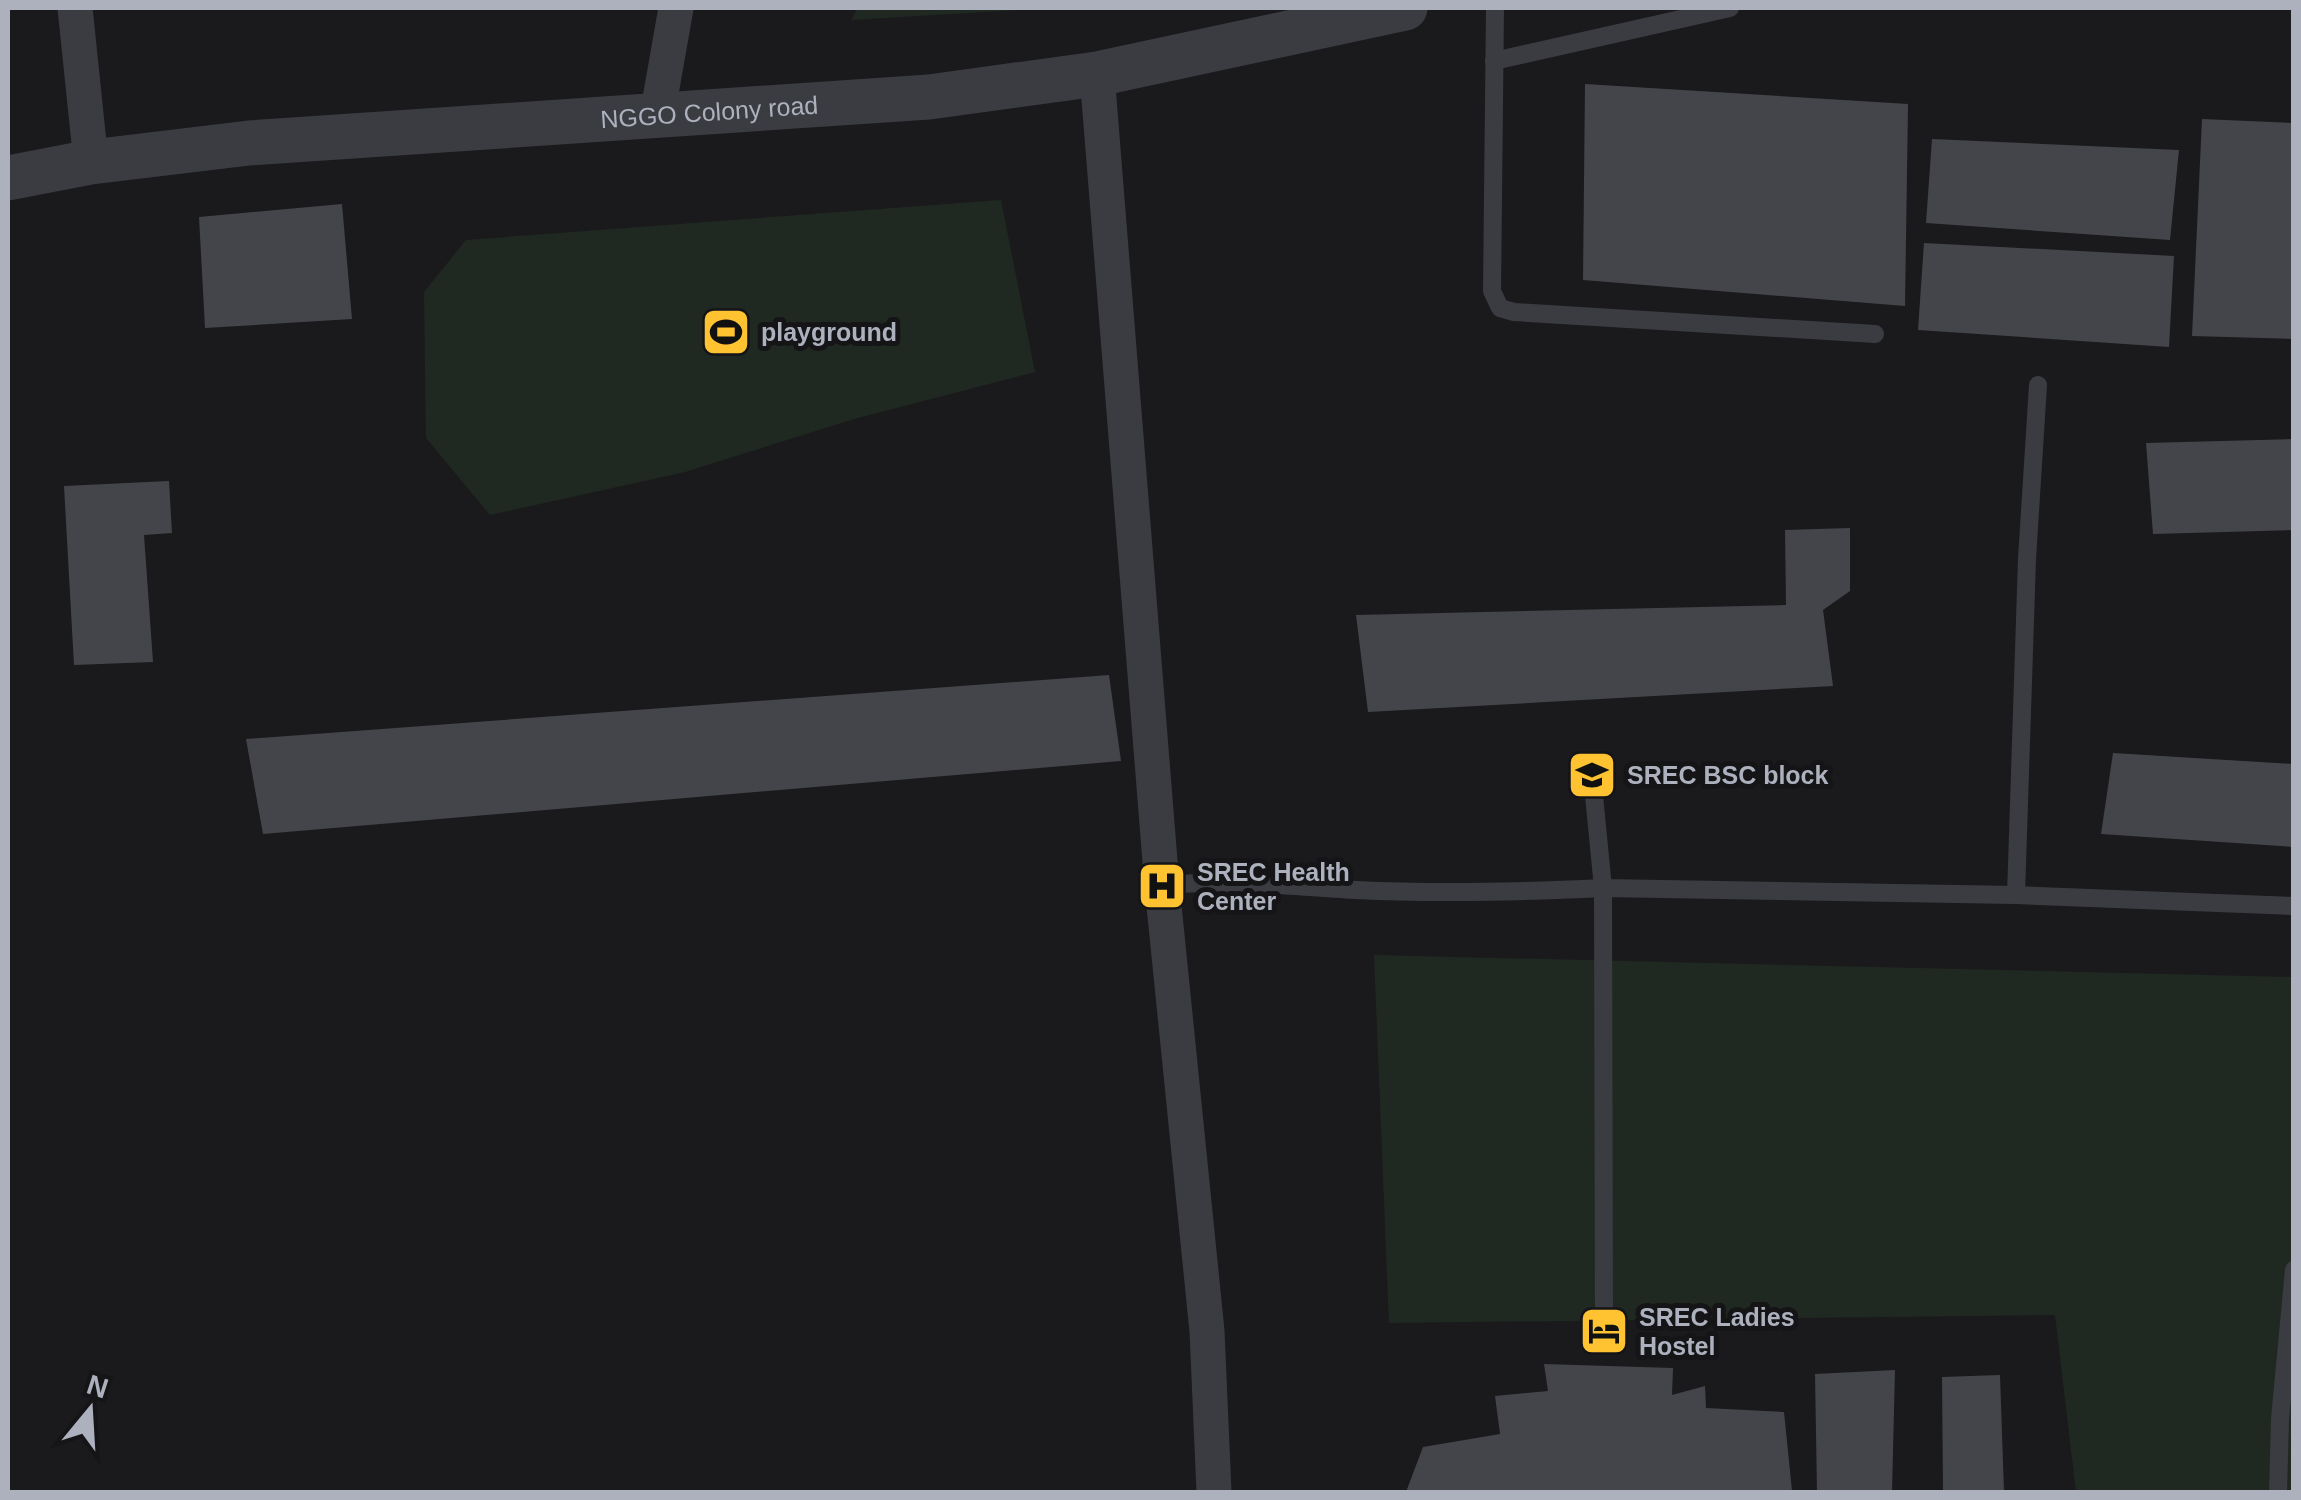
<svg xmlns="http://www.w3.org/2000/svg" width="2301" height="1500" font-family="Helvetica,sans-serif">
<rect width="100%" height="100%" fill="#1a1a1d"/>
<path fill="#202921" d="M 858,8 L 1049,8 L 851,20 Z
M 1001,200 L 1035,372 L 854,419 L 685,472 L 490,515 L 426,438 L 424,292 L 466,240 Z
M 1374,955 L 2293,977 L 2293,1492 L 2076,1492 L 2055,1315 L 1389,1323 Z"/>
<path fill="#44454a" d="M 1585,84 L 1908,104 L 1905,306 L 1583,280 Z
M 2202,119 L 2294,123 L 2294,339 L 2192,336 Z
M 1932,139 L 2179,150 L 2170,240 L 1926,223 Z
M 342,204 L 352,319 L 205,328 L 199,217 Z
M 1924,243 L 2174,256 L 2169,347 L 1918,330 Z
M 2294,439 L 2294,530 L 2153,534 L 2146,443 Z
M 169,481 L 172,533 L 144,535 L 153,662 L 74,665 L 64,486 Z
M 1850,528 L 1850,591 L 1823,610 L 1833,686 L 1368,712 L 1356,615 L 1786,605 L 1785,530 Z
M 1109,675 L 1121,761 L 263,834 L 246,739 Z
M 2113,753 L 2294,764 L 2294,847 L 2101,834 Z
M 1544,1364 L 1673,1368 L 1672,1395 L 1705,1386 L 1706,1408 L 1784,1412 L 1792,1491 L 1406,1492 L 1423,1447 L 1500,1434 L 1495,1396 L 1548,1391 Z
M 1895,1370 L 1892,1492 L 1817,1492 L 1815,1374 Z
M 2000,1375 L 2004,1492 L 1943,1492 L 1942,1377 Z"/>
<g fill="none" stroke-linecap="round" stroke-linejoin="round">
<path stroke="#3b3c42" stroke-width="18" d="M 1495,8 L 1492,291 L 1500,308 L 1514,312 L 1875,334
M 1494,61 L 1730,8
M 1592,775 L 1603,888 L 1604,1331
M 1162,886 C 1227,878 1291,887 1356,890 C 1438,894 1521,892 1603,888 L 2016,895 L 2294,906
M 2016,895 L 2027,559 L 2038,385
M 2278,1492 L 2280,1419 L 2294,1270"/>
<path stroke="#3b3c42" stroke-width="35" d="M 75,8 L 91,162
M 1097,74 L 1162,886 L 1207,1331 L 1214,1492
M 657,116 L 676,8"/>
<path stroke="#3b3c42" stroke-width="45" id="s1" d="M 8,178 L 91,162 L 249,143 L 929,97 L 1097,74 L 1405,8"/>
</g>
<defs>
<g id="stadium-square" transform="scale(2.5)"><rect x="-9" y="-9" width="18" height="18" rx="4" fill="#ffc231" stroke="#151518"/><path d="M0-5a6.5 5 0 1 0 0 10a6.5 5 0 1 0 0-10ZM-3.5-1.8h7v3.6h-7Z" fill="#111"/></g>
<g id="university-square" transform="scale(2.5)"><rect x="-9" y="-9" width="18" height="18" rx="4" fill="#ffc231" stroke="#151518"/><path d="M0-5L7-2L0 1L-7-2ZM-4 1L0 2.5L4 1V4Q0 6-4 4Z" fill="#111"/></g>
<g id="hospital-square" transform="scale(2.5)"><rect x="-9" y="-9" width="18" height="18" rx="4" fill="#ffc231" stroke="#151518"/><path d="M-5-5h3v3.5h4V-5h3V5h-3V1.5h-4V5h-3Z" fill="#111"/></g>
<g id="hotel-square" transform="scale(2.5)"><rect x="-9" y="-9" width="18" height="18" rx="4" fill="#ffc231" stroke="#151518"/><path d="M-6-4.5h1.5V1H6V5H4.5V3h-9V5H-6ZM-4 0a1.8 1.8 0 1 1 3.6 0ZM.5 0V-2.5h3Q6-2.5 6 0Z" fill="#111"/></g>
</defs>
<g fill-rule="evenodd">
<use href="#stadium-square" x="726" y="332"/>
<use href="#university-square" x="1592" y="775"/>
<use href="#hospital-square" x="1162" y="886"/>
<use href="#hotel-square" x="1604" y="1331"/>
</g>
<g text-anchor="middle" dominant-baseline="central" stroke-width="10" stroke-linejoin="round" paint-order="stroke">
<g font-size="25" fill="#acb1bd" stroke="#151518">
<text stroke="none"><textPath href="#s1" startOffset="705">NGGO Colony road</textPath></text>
</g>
<g font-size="25" font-weight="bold" fill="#acb1bd" stroke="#151518" text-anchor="start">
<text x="761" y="332">playground</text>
<text x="1627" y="775">SREC BSC block</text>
<text x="1197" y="872">SREC Health<tspan x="1197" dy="29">Center</tspan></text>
<text x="1639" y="1317">SREC Ladies<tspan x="1639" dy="29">Hostel</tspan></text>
</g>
</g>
<rect width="2301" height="1500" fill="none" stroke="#acb1bd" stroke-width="20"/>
<g transform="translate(90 1410) rotate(18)" stroke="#151518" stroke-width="8" paint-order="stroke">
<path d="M0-8L18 38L0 25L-18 38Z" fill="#acb1bd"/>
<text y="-15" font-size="28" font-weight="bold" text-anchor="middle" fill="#acb1bd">N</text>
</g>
</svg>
